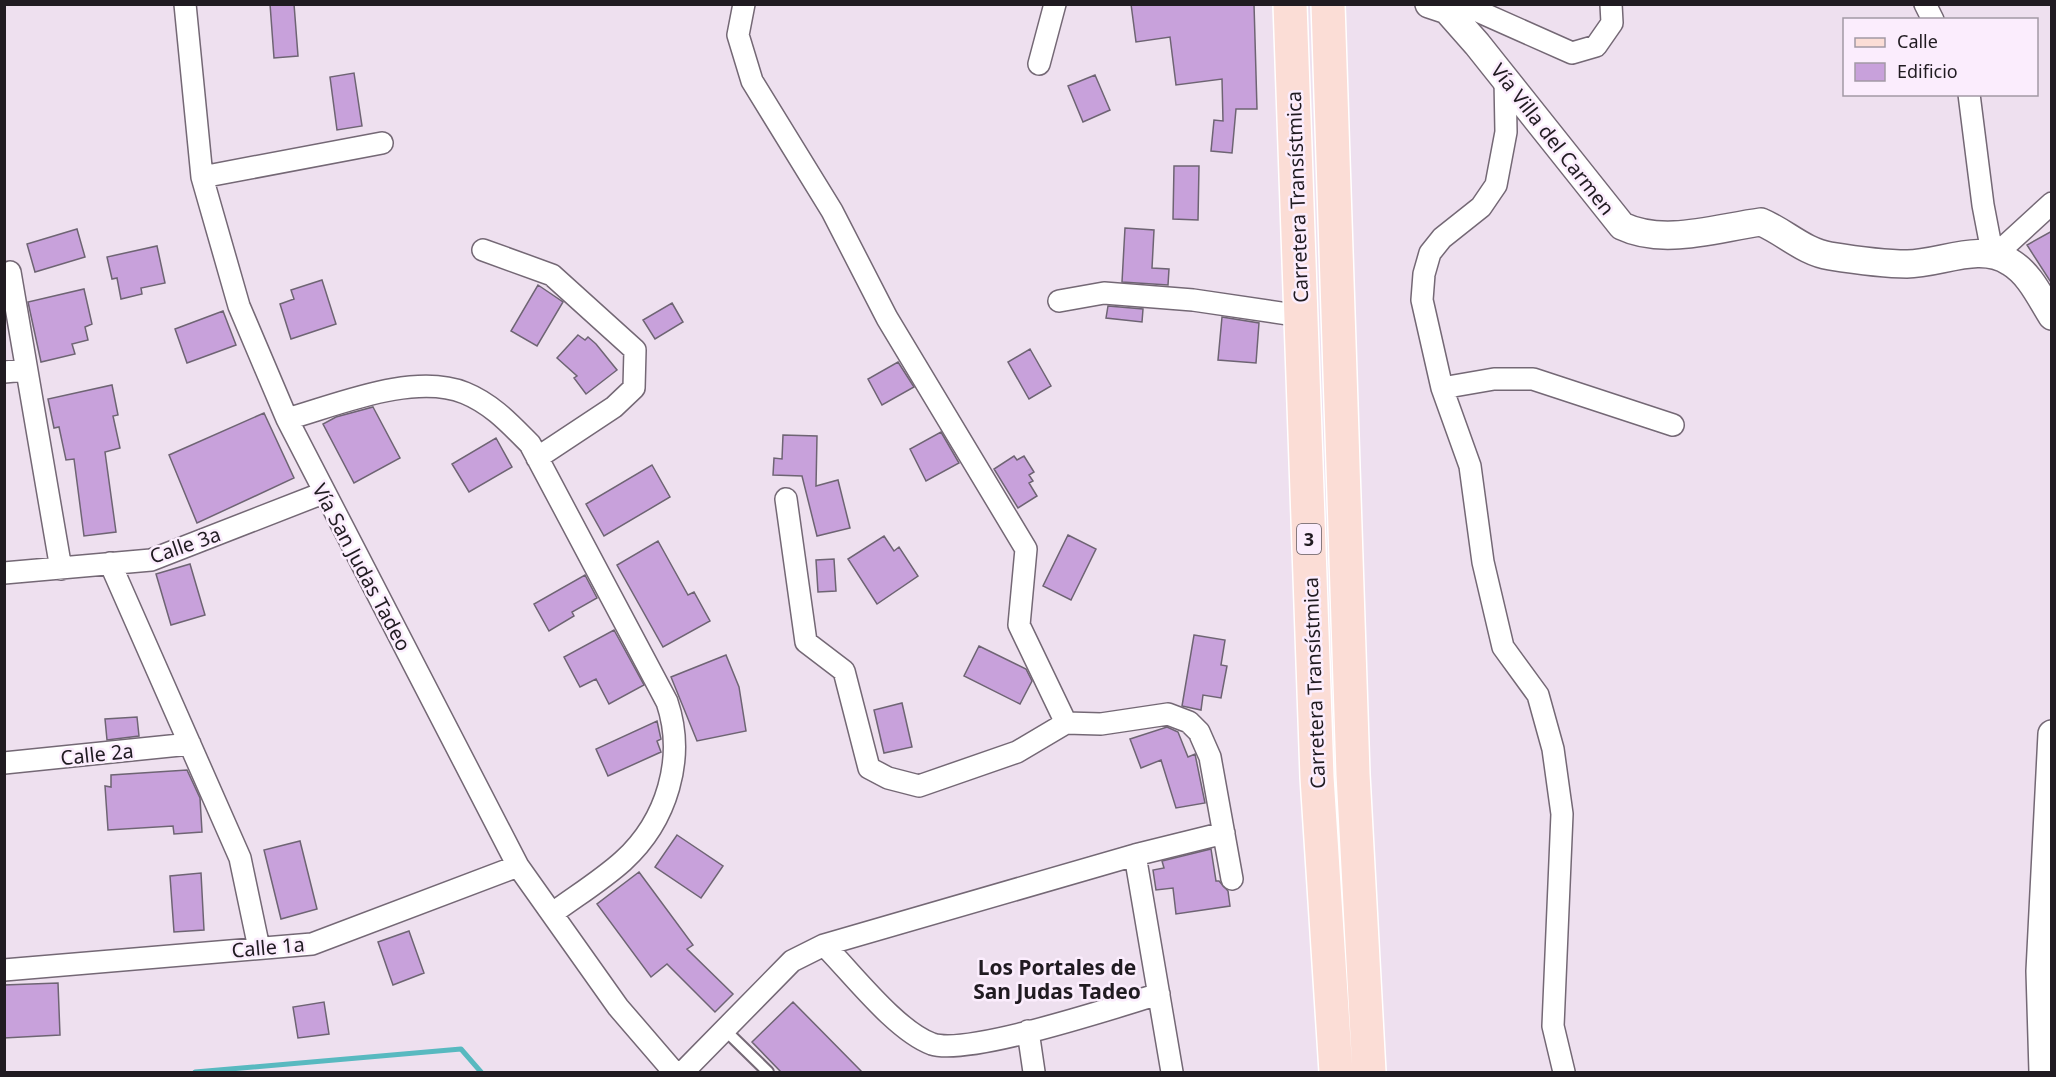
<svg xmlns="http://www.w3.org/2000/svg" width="2056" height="1077" font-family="'Noto Sans',sans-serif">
<rect width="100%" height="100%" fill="#eee0ef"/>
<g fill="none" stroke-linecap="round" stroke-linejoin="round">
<path stroke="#58b9c0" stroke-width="5" d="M 195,1072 L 461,1049 L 481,1072"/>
</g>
<path fill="#c8a1db" stroke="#6e6473" stroke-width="1.5" d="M 270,4 L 294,4 L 298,56 L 274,58 Z
M 1131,4 L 1254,4 L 1257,109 L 1236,109 L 1232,153 L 1211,151 L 1214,120 L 1223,121 L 1222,79 L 1176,85 L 1170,37 L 1136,42 Z
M 354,73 L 362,126 L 337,130 L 330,77 Z
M 1095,75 L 1110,110 L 1083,122 L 1068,86 Z
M 1174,166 L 1199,166 L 1198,220 L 1173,219 Z
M 1125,228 L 1154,230 L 1152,268 L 1169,269 L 1168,285 L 1122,282 Z
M 77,229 L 85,257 L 35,272 L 27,244 Z
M 2052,231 L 2052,284 L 2027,245 Z
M 157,246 L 165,283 L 141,288 L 142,294 L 121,299 L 117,278 L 112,279 L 107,257 Z
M 322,280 L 336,324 L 291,339 L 280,304 L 294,299 L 291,290 Z
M 538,285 L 563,302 L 537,346 L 511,331 Z
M 84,289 L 92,324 L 85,327 L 88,340 L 72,344 L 75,354 L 41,362 L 28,302 Z
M 672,303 L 683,322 L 655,339 L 643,320 Z
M 1108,306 L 1143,309 L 1142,322 L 1106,318 Z
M 223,311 L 236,345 L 187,363 L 175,329 Z
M 1222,317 L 1259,323 L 1256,363 L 1218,360 Z
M 578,335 L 585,340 L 588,337 L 596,344 L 617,370 L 586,394 L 574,378 L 577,376 L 557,358 Z
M 1030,349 L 1051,386 L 1029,399 L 1008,362 Z
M 898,362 L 914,387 L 882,405 L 868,379 Z
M 112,385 L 118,415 L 113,416 L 120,448 L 105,452 L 116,532 L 84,536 L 74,459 L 66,460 L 59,427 L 54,428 L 48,399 Z
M 373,407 L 400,458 L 354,483 L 323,424 L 336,417 Z
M 264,413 L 294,478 L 197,523 L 169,455 Z
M 941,432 L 959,463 L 926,481 L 910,449 Z
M 783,435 L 817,436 L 816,486 L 838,480 L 850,528 L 817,536 L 802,476 L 773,475 L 774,458 L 782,459 Z
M 496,438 L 512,467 L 469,492 L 452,464 Z
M 1014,456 L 1017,460 L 1024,456 L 1034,472 L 1029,475 L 1033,481 L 1029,483 L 1037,496 L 1018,508 L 994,469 Z
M 652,465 L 670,497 L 604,536 L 586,504 Z
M 1068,535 L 1096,549 L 1071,600 L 1043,586 Z
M 884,536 L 894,551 L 899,547 L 918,576 L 877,604 L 848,559 Z
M 658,541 L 688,595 L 694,592 L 710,621 L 663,647 L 617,565 Z
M 834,559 L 836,591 L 818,592 L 816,560 Z
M 190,564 L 205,615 L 171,625 L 156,574 Z
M 585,575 L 597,598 L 572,612 L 574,616 L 549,631 L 534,604 Z
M 614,630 L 644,685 L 609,704 L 596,679 L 580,687 L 564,657 Z
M 1194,635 L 1225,640 L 1221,665 L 1227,666 L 1221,698 L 1203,695 L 1201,710 L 1182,706 Z
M 979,646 L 1026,669 L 1032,681 L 1020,704 L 964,676 Z
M 726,655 L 739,687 L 746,731 L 697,741 L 671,677 Z
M 902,703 L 912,747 L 884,753 L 874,710 Z
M 137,717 L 139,736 L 107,740 L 105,719 Z
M 657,721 L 661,739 L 657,741 L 661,752 L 608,776 L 596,749 Z
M 1167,727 L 1178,732 L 1188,757 L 1195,754 L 1205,803 L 1176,808 L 1161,760 L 1141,768 L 1130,739 Z
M 187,770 L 200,798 L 202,832 L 174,834 L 173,826 L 108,830 L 105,786 L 111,787 L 111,775 Z
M 677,835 L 723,866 L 701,898 L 655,867 Z
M 300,841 L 317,909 L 281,919 L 264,850 Z
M 1211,849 L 1216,881 L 1219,881 L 1228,891 L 1230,906 L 1176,914 L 1173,888 L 1156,890 L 1153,870 L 1164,868 L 1162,861 Z
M 639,872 L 693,945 L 687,949 L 733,994 L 715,1012 L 667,964 L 651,977 L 597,904 Z
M 201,873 L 204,930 L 174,932 L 170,876 Z
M 409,931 L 424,973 L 393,985 L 378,942 Z
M 58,983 L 60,1035 L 4,1038 L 4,985 Z
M 324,1002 L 329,1034 L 298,1038 L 293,1007 Z
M 793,1002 L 862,1072 L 781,1072 L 752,1042 Z"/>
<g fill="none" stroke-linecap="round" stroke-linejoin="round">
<g stroke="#746875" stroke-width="14">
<path id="service" d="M 725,1030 L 768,1072"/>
</g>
<g stroke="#746875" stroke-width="24">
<path id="minor" d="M 185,4 L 202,177 L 239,306 L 287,419 L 518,866 L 618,1007 L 674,1072
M 744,4 L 738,35 L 752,81 L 832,211 L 887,318 L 1026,549 L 1019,625 L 1066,723 L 1101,724 L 1168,714 L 1189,722 L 1199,732 L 1210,757 L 1232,879
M 1925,4 L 1933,20
M 1447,10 L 1473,9 L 1572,53 L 1596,46 L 1612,23 L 1611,4
M 1039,64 L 1055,4
M 1505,78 L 1506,132 L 1496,185 L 1481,207 L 1442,238 L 1430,253 L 1424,274 L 1422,300 L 1442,388 L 1470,466 L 1483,562 L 1503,647 L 1538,695 L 1553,749 L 1562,814 L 1553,1026 L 1564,1072
M 1969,94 L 1983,205 L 1993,257
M 202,177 L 382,143
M 483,250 L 552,275 L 635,350 L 634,388 L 614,407 L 537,458
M 1993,257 L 2052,203
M 10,272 L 61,569
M 1059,301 L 1104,293 L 1193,300 L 1301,316
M 4,372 L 26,370
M 1442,388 L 1494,379 L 1533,379 L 1673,425
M 287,419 C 337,405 414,372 465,393 C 492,404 510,424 530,444 L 667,702 C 686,758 667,821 623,861 C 602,880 576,896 553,913
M 786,499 L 806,642 L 844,671 L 869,768 L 888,778 L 919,786 L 1017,752 L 1066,723
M 110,563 L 240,858 L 259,948
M 4,573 L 151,560 L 323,493
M 4,763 L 190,744
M 1135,855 L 1172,1072
M 824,945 C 851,972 896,1031 932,1044 C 968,1056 1115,1007 1159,994
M 4,970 L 312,944 L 518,866
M 1028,1031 L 1034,1072
M 683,1072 L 792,961 L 824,945 L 1135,855 L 1224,833"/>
</g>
<g stroke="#746875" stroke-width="30">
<path id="tertiary" d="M 1429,4 L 1447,10 L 1477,44 L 1622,226 C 1664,246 1716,228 1761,222 C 1785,232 1804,252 1830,256 C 1855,260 1882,264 1907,264 C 1940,264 1980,242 2010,262 C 2030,274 2040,297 2052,316
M 2043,1072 L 2040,971 L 2052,734"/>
</g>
<g stroke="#fff" stroke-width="36">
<path id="primary" d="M 1290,4 L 1317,777 L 1336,1072
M 1328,4 L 1353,774 L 1369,1072"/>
</g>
<use href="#service" stroke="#fff" stroke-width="10"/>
<use href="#minor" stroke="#fff" stroke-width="21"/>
<use href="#tertiary" stroke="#fff" stroke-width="27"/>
<use href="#primary" stroke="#fbddd6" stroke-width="33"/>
</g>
<g text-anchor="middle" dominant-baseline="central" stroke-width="5" stroke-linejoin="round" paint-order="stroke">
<rect fill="#fbedfd" stroke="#625a63" stroke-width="1.5" x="1297" y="524" width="24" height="30" rx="4.5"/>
<g font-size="18" font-weight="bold" fill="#201b21">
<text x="1309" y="539">3</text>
</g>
<g font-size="20" fill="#201b21" stroke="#fbedfd">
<text transform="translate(1553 139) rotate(52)">Vía Villa del Carmen</text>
<text transform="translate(1297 197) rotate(-92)">Carretera Transístmica</text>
<text transform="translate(185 545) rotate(-19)">Calle 3a</text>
<text transform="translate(362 567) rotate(62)">Vía San Judas Tadeo</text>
<text transform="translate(1314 683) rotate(-92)">Carretera Transístmica</text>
<text transform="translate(97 754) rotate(-6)">Calle 2a</text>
<text transform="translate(268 947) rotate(-5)">Calle 1a</text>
</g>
<g font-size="21" font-weight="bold" fill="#201b21" stroke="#fbedfd">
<text x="1057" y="967">Los Portales de<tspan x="1057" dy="24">San Judas Tadeo</tspan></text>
</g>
</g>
<rect width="2056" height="1077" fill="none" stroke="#201b21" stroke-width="12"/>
<rect x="1843" y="18" width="195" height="78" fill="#fbedfd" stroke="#a399a5" stroke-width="1.5"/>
<rect x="1855" y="38" width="30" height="9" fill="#fbddd6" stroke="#a399a5" stroke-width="1.5"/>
<text x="1897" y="48" font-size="18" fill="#201b21">Calle</text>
<rect x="1855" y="63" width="30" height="18" fill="#c8a1db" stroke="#a399a5" stroke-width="1.5"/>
<text x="1897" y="78" font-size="18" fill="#201b21">Edificio</text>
</svg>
